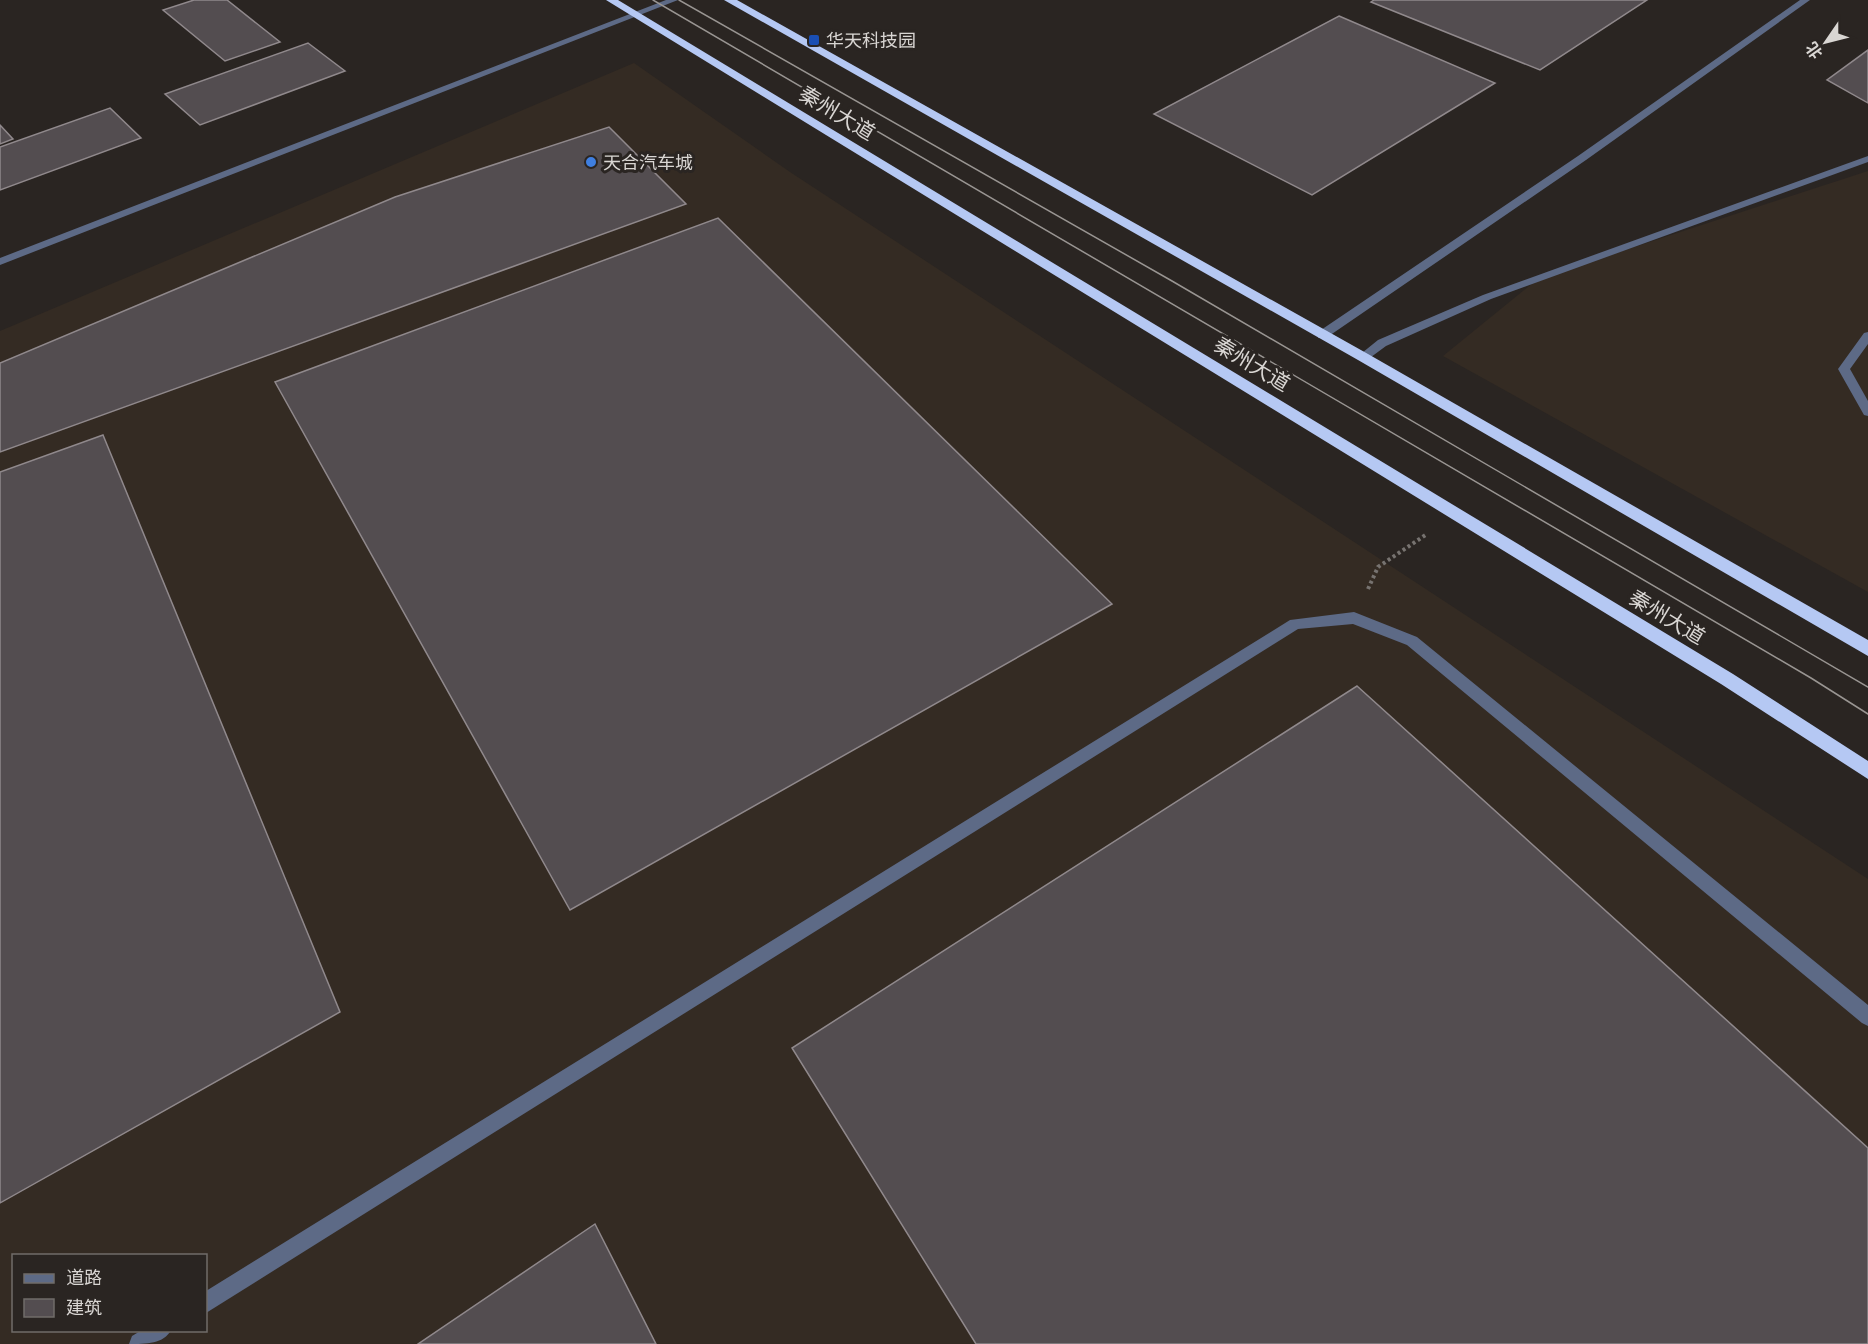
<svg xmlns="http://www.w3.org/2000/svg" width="1868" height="1344" font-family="'Source Serif 4','Noto Sans SC',serif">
<rect width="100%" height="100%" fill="#2a2522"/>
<path fill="#342b23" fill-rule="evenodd" d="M 634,63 L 790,172 L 1868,879 L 1868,1344 L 0,1344 L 0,331 ZM 14,1256 L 206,1256 L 206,1330 L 14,1330 Z
M 1868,171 L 1868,592 L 1443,356 L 1539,278 Z"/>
<path fill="#534d50" stroke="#90898c" stroke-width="1.5" d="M 194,0 L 227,0 L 280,42 L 225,61 L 163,10 Z
M 1374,0 L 1647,0 L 1540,70 L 1371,2 Z
M 1339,16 L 1495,83 L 1312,195 L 1154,114 Z
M 308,43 L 345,71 L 200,125 L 165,94 Z
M 1868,50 L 1868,103 L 1827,80 Z
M 110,108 L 141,138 L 0,190 L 0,147 Z
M 0,125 L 13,139 L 0,144 Z
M 609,127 L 686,204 L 0,452 L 0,363 L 395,197 Z
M 718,218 L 1112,604 L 570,910 L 275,382 Z
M 103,435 L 340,1012 L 0,1203 L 0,472 Z
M 1357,686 L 1868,1148 L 1868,1344 L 976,1344 L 792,1048 Z
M 595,1224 L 656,1344 L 418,1344 Z"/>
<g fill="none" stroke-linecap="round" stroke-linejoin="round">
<path stroke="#777370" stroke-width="4" stroke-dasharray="3 3" stroke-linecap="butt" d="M 1368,589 L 1378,567 L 1427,534"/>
<path fill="#5d6a86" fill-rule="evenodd" d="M 666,0 L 678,0 L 0,265 L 0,258 Z
M 1800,0 L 1810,0 L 1586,160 L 1326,338 L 1318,338 L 1318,332 L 1578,156 Z
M 1868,156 L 1868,162 L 1491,299 L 1386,346 L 1367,360 L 1359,360 L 1357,357 L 1378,340 L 1483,295 Z
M 1868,332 L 1868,344 L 1850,369 L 1868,401 L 1868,416 L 1864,415 L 1838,369 L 1864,333 Z
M 1354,612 L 1417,637 L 1868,1005 L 1868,1026 L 1862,1023 L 1407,645 L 1353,624 L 1298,629 L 206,1313 L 206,1291 L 1290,620 Z
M 142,1330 L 171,1330 C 164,1344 146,1344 129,1344 L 132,1336 Z"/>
<path fill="#b5c8f3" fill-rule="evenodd" d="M 606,0 L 618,0 L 1733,674 L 1868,761 L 1868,779 L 1721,684 Z
M 724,0 L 737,0 L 1368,354 L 1868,640 L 1868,656 L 1358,360 Z"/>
<path stroke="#999592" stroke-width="1.5" d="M 653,0 L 1811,678 L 1868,714
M 679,0 L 1172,281 L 1868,687"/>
</g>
<rect fill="#1a4fb4" stroke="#2a2522" stroke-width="2" x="808" y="34" width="12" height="12" rx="3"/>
<circle fill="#3f7fe0" stroke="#2a2522" stroke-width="2" cx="591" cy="162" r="6"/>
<g text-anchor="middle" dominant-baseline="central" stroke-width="6" stroke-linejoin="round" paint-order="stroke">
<g font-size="18" fill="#d9d6d3" stroke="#2a2522" text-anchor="start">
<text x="826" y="40">华天科技园</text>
<text x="603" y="162">天合汽车城</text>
</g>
<g font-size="21" fill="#d9d6d3" stroke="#2a2522">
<text transform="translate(837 113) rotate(31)">秦州大道</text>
<text transform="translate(1252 364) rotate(31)">秦州大道</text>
<text transform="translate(1667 617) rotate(31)">秦州大道</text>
</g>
</g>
<rect x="12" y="1254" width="195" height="78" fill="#2a2522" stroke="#706c69" stroke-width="1.5"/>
<rect x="24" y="1274" width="30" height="9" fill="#5d6a86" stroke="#706c69" stroke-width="1.5"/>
<text x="66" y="1284" font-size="18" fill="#d9d6d3">道路</text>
<rect x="24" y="1299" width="30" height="18" fill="#534d50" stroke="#706c69" stroke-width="1.5"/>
<text x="66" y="1314" font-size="18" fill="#d9d6d3">建筑</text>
<g transform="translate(1826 42) rotate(235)" stroke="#2a2522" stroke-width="4.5" paint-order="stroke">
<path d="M0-4.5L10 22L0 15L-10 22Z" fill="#d9d6d3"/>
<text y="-9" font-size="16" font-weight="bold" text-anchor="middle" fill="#d9d6d3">北</text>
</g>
</svg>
